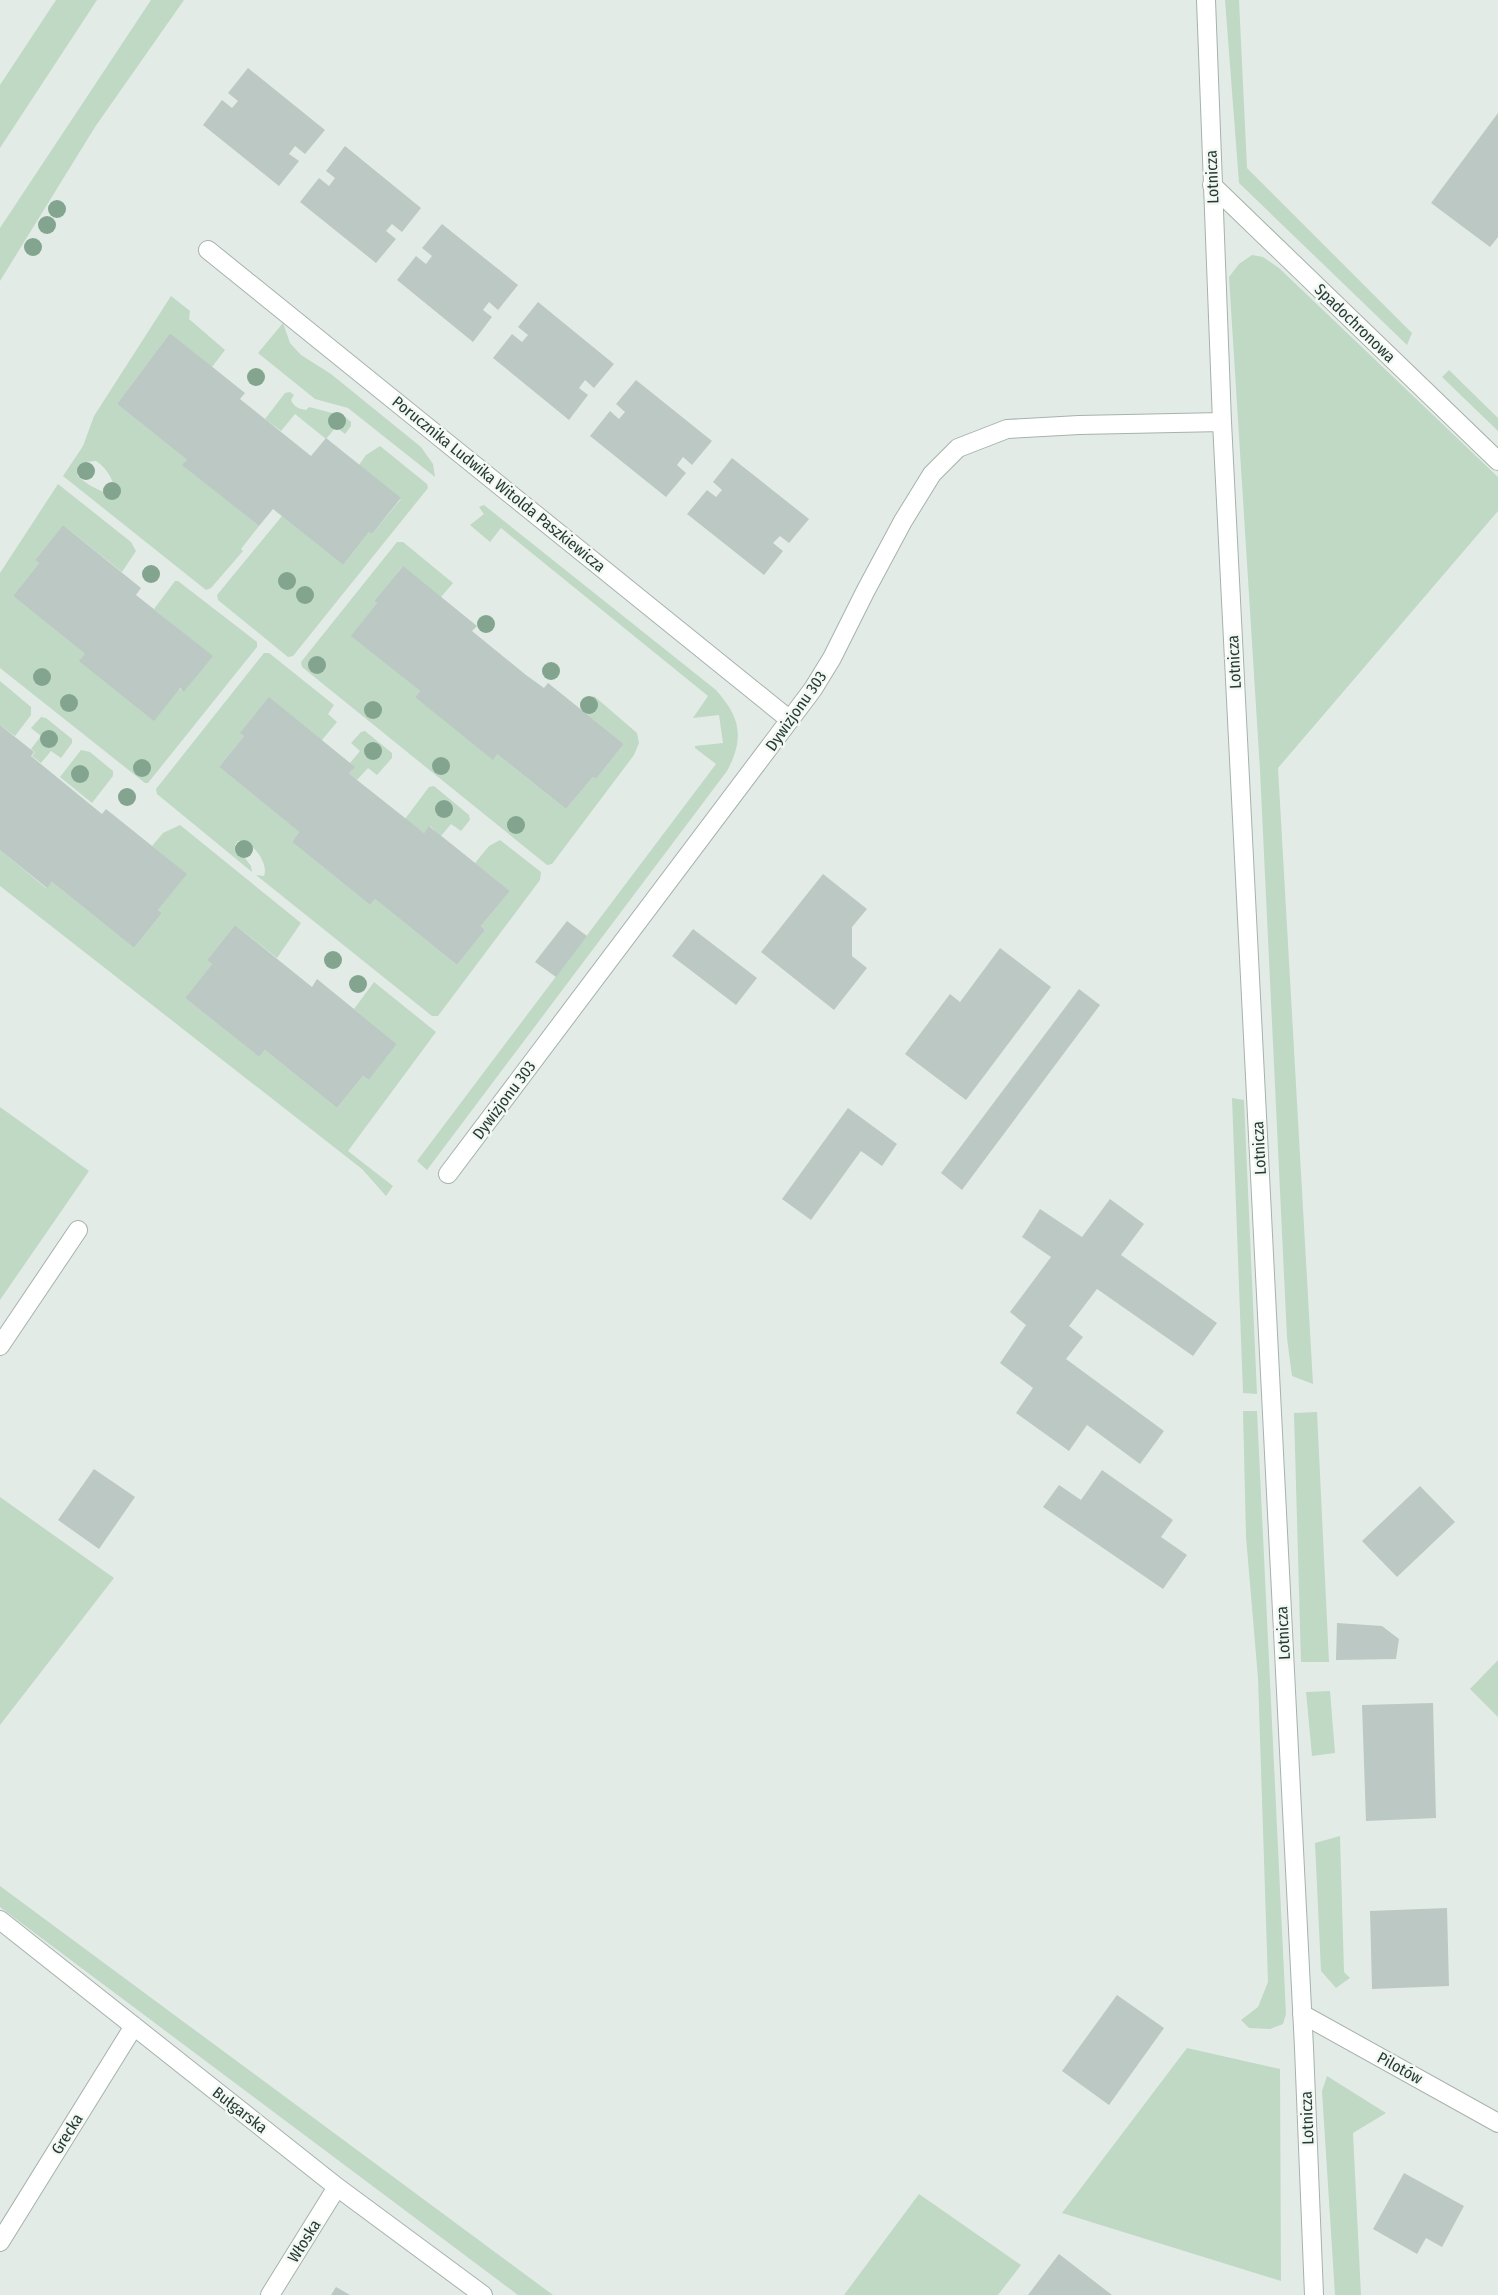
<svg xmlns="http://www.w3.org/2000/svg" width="1498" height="2295" font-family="'Fira Sans Condensed',sans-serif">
<rect width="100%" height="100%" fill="#e3ebe7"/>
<path fill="#bfd9c4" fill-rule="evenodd" d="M 56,0 L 97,0 L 0,148 L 0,85 Z
M 151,0 L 184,0 L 95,127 L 0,281 L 0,228 Z
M 1225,0 L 1239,0 L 1247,168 L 1412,333 L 1407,345 L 1239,183 Z
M 1252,255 L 1263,257 L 1279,268 L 1498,477 L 1498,511 L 1278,768 L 1313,1384 L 1292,1376 L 1287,1338 L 1260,770 L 1229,277 L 1239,264 Z
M 171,296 L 190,311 L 189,319 L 225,350 L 212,367 L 170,333 L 117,404 L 187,460 L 183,465 L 259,526 L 241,549 L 243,551 L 211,588 L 206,590 L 63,476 L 83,446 L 94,416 ZM 96,461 C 109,469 113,482 118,496 C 104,493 87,486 77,475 L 86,462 Z
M 283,323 L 290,343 L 301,355 L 331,374 L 421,447 L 433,464 L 435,477 L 348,408 L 315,399 L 258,353 Z
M 1449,370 L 1498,418 L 1498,431 L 1442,377 Z
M 290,392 L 294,395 L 291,400 C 294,407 299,409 306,410 L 309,407 L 344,416 L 351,422 L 351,426 L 345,434 L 336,427 L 326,439 L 295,414 L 281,431 L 265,419 L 285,393 Z
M 380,446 L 427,484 L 428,488 L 293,656 L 288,657 L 218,600 L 217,595 L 282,516 L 343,565 L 369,532 L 372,534 L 401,499 L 359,465 L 366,455 Z
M 58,484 L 131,542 L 136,551 L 122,572 L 63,525 L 35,560 L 39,563 L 13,596 L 85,654 L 185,691 L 212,656 L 154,609 L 175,581 L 178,581 L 257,642 L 257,647 L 148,783 L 145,783 L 0,668 L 0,573 Z
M 484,505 L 716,690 C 740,717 745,737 727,771 L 427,1170 L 417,1161 L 716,764 L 695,748 L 695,746 L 723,743 L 719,715 L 693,718 L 708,696 L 501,528 L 490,542 L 470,525 L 484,514 L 479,507 Z
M 397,542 L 403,542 L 453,583 L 441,597 L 402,567 L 374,601 L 377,603 L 352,636 L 420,691 L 415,697 L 497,754 L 566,809 L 593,777 L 596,779 L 624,744 L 583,711 L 594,696 L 637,733 L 639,743 L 634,755 L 552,864 L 547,865 L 302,667 L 301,662 Z
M 264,653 L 269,653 L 334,705 L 328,714 L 337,722 L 322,740 L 241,733 L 244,736 L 219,767 L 299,832 L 292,842 L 370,905 L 375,899 L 457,965 L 485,930 L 481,926 L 510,891 L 475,863 L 489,846 L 500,840 L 541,872 L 540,880 L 438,1016 L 432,1016 L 256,875 L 264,876 C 269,863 252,840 238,841 L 235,845 L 251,866 L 252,872 L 157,794 L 156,789 Z
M 0,681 L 31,707 L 31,715 L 15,736 L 0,725 Z
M 41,717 L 46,718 L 72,739 L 72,743 L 61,758 L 51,751 L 41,763 L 32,756 L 35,752 L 31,749 L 41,736 L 31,728 Z
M 365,731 L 392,753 L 392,758 L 377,775 L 368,768 L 357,780 L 349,773 L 354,767 L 350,763 L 360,751 L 351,743 L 361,732 Z
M 81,750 L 90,752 L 113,771 L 113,776 L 92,803 L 60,777 Z
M 434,786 L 469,815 L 470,820 L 461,831 L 451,824 L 441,836 L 430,826 L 424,833 L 405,819 L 429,787 Z
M 180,825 L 301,923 L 277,958 L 235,925 L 207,960 L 212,964 L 185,998 L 259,1057 L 265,1050 L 337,1108 L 363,1076 L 369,1080 L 397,1044 L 354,1009 L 374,982 L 436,1032 L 348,1151 L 393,1186 L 386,1196 L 362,1169 L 0,886 L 0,850 L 46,888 L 52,882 L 134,948 L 162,913 L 158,910 L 186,874 L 152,846 L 163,833 Z
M 1232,1098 L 1244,1100 L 1257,1394 L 1243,1393 Z
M 0,1107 L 89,1171 L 0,1300 Z
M 1243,1411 L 1257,1411 L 1286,2014 L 1283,2024 L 1270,2029 L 1249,2028 L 1241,2020 L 1258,2007 L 1268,1982 L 1258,1678 L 1246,1537 Z
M 1317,1412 L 1329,1662 L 1301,1662 L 1294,1413 Z
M 0,1497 L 114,1578 L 0,1725 Z
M 1498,1660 L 1498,1717 L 1470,1689 Z
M 1330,1691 L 1335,1753 L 1312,1756 L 1306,1692 Z
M 1340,1836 L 1344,1972 L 1350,1978 L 1336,1988 L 1321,1971 L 1315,1843 Z
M 0,1886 L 553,2295 L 518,2295 L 0,1907 Z
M 1187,2048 L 1280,2069 L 1281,2281 L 1062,2213 Z
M 1327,2076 L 1386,2113 L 1353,2133 L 1361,2295 L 1335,2295 L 1322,2091 Z
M 919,2194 L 1021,2265 L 998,2295 L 844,2295 Z"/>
<path fill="#bcc8c3" d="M 248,68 L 325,130 L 305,154 L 295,146 L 289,154 L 299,161 L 279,186 L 203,125 L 222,100 L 232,108 L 238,101 L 228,93 Z
M 1498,113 L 1498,237 L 1490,247 L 1431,203 Z
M 345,146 L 421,208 L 402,232 L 392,224 L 386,231 L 396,239 L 376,263 L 300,202 L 319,178 L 329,186 L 335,178 L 326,171 Z
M 442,224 L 518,285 L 498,310 L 489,302 L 483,310 L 492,317 L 473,342 L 397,280 L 416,256 L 426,264 L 432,256 L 422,248 Z
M 538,302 L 614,364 L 594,388 L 585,380 L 579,388 L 588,395 L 569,420 L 493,358 L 512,334 L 522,342 L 528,335 L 518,327 Z
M 170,333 L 245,393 L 240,399 L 311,456 L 326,438 L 401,498 L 372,534 L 369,532 L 343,565 L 273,509 L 259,526 L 182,465 L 187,460 L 117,404 Z
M 636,380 L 712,441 L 692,465 L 683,457 L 677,465 L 686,473 L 666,497 L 590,436 L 610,411 L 619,419 L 625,412 L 616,404 Z
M 732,458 L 809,519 L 789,543 L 780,536 L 773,543 L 783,551 L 764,575 L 687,514 L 707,490 L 716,497 L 722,490 L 713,482 Z
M 63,525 L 141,588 L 136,595 L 213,656 L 184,692 L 180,688 L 154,721 L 79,661 L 85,654 L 13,596 L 39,563 L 35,560 Z
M 403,566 L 477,626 L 472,631 L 526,675 L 544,688 L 548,683 L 624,744 L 596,779 L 593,777 L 566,809 L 497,754 L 493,760 L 415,697 L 420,691 L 351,636 L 377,603 L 374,601 Z
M 269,697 L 355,767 L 349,773 L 357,780 L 424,833 L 429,826 L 510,891 L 481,926 L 485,930 L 457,965 L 375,899 L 370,905 L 292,842 L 299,832 L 219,767 L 244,736 L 240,733 Z
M 0,725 L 34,752 L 31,756 L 102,814 L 106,809 L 187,874 L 158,910 L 162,913 L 134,948 L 52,882 L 47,888 L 0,850 Z
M 823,874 L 867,909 L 852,927 L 852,956 L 867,968 L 834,1010 L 761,952 Z
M 567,921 L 587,936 L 556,977 L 535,962 Z
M 235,925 L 312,987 L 317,979 L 397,1044 L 369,1080 L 363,1076 L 337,1108 L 265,1050 L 259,1057 L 185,998 L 212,964 L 207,960 Z
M 693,929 L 757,978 L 736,1005 L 672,956 Z
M 1000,948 L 1051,987 L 966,1100 L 905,1054 L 950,994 L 960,1002 Z
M 1079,989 L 1100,1005 L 962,1190 L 941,1173 Z
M 848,1108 L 897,1144 L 882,1166 L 861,1151 L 811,1220 L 782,1199 Z
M 1110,1199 L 1144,1224 L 1121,1255 L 1217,1323 L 1193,1356 L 1097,1289 L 1069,1326 L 1083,1337 L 1066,1359 L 1164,1431 L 1140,1464 L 1087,1425 L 1069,1451 L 1016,1413 L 1033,1388 L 1000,1363 L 1026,1325 L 1010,1312 L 1051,1257 L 1022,1237 L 1040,1209 L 1082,1237 Z
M 94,1469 L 135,1497 L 99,1549 L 58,1520 Z
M 1102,1470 L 1173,1520 L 1161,1537 L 1187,1555 L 1163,1589 L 1043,1507 L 1059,1485 L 1081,1500 Z
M 1420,1486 L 1455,1522 L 1397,1577 L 1362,1541 Z
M 1337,1623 L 1382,1626 L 1399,1639 L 1396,1659 L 1336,1660 Z
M 1433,1703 L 1436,1818 L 1366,1821 L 1362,1705 Z
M 1447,1908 L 1449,1986 L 1372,1989 L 1370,1911 Z
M 1117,1995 L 1164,2028 L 1109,2105 L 1062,2071 Z
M 1404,2173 L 1464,2206 L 1442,2247 L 1426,2238 L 1417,2254 L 1373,2229 Z
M 1059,2254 L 1112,2295 L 1028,2295 Z
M 336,2287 L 350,2295 L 331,2295 Z"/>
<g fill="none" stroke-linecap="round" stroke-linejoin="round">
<g stroke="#a6b2ad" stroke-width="20">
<path id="street" d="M 1206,0 L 1222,422 L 1304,2048 L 1314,2295
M 1212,185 L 1498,461
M 208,250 L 790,720
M 448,1174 L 813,689 L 832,658 L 866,590 L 903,521 L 932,474 L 958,448 L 1007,429 L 1079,425 L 1222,422
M 0,1346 L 78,1230
M 0,1920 L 337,2187 L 483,2295
M 1302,2014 L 1498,2123
M 0,2242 L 134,2026
M 270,2295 L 337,2187"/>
</g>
<use href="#street" stroke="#fff" stroke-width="18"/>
</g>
<g fill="#83a58f">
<circle cx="57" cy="209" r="9"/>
<circle cx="47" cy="225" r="9"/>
<circle cx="33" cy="247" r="9"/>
<circle cx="256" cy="377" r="9"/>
<circle cx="337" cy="421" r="9"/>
<circle cx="86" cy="471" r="9"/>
<circle cx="112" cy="491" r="9"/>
<circle cx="151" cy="574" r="9"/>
<circle cx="287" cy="581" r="9"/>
<circle cx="305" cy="595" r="9"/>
<circle cx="486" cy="624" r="9"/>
<circle cx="317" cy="665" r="9"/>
<circle cx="551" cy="671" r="9"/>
<circle cx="42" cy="677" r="9"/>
<circle cx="69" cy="703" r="9"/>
<circle cx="589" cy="705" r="9"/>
<circle cx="373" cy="710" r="9"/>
<circle cx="49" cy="739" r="9"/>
<circle cx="373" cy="751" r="9"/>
<circle cx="441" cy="766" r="9"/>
<circle cx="142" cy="768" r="9"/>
<circle cx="80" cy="774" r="9"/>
<circle cx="127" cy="797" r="9"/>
<circle cx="444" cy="809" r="9"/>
<circle cx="516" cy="825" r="9"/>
<circle cx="244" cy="849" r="9"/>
<circle cx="333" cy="960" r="9"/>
<circle cx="358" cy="984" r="9"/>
</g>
<g text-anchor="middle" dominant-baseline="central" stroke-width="5" stroke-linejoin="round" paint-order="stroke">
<g font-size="16" fill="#253a33" stroke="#f3f8f5">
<text transform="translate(1212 177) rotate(-92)">Lotnicza</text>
<text transform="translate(1355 323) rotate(44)">Spadochronowa</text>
<text transform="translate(499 484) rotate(39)">Porucznika Ludwika Witolda Paszkiewicza</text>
<text transform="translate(1234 662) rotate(-93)">Lotnicza</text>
<text transform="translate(796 711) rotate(-55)">Dywizjonu 303</text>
<text transform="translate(504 1100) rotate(-53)">Dywizjonu 303</text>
<text transform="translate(1259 1148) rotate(-93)">Lotnicza</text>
<text transform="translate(1283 1633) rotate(-93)">Lotnicza</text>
<text transform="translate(1400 2068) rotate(29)">Pilotów</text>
<text transform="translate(240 2110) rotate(38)">Bułgarska</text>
<text transform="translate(1307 2118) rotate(-92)">Lotnicza</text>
<text transform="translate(67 2134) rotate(-58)">Grecka</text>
<text transform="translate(304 2241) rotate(-58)">Włoska</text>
</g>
</g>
</svg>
